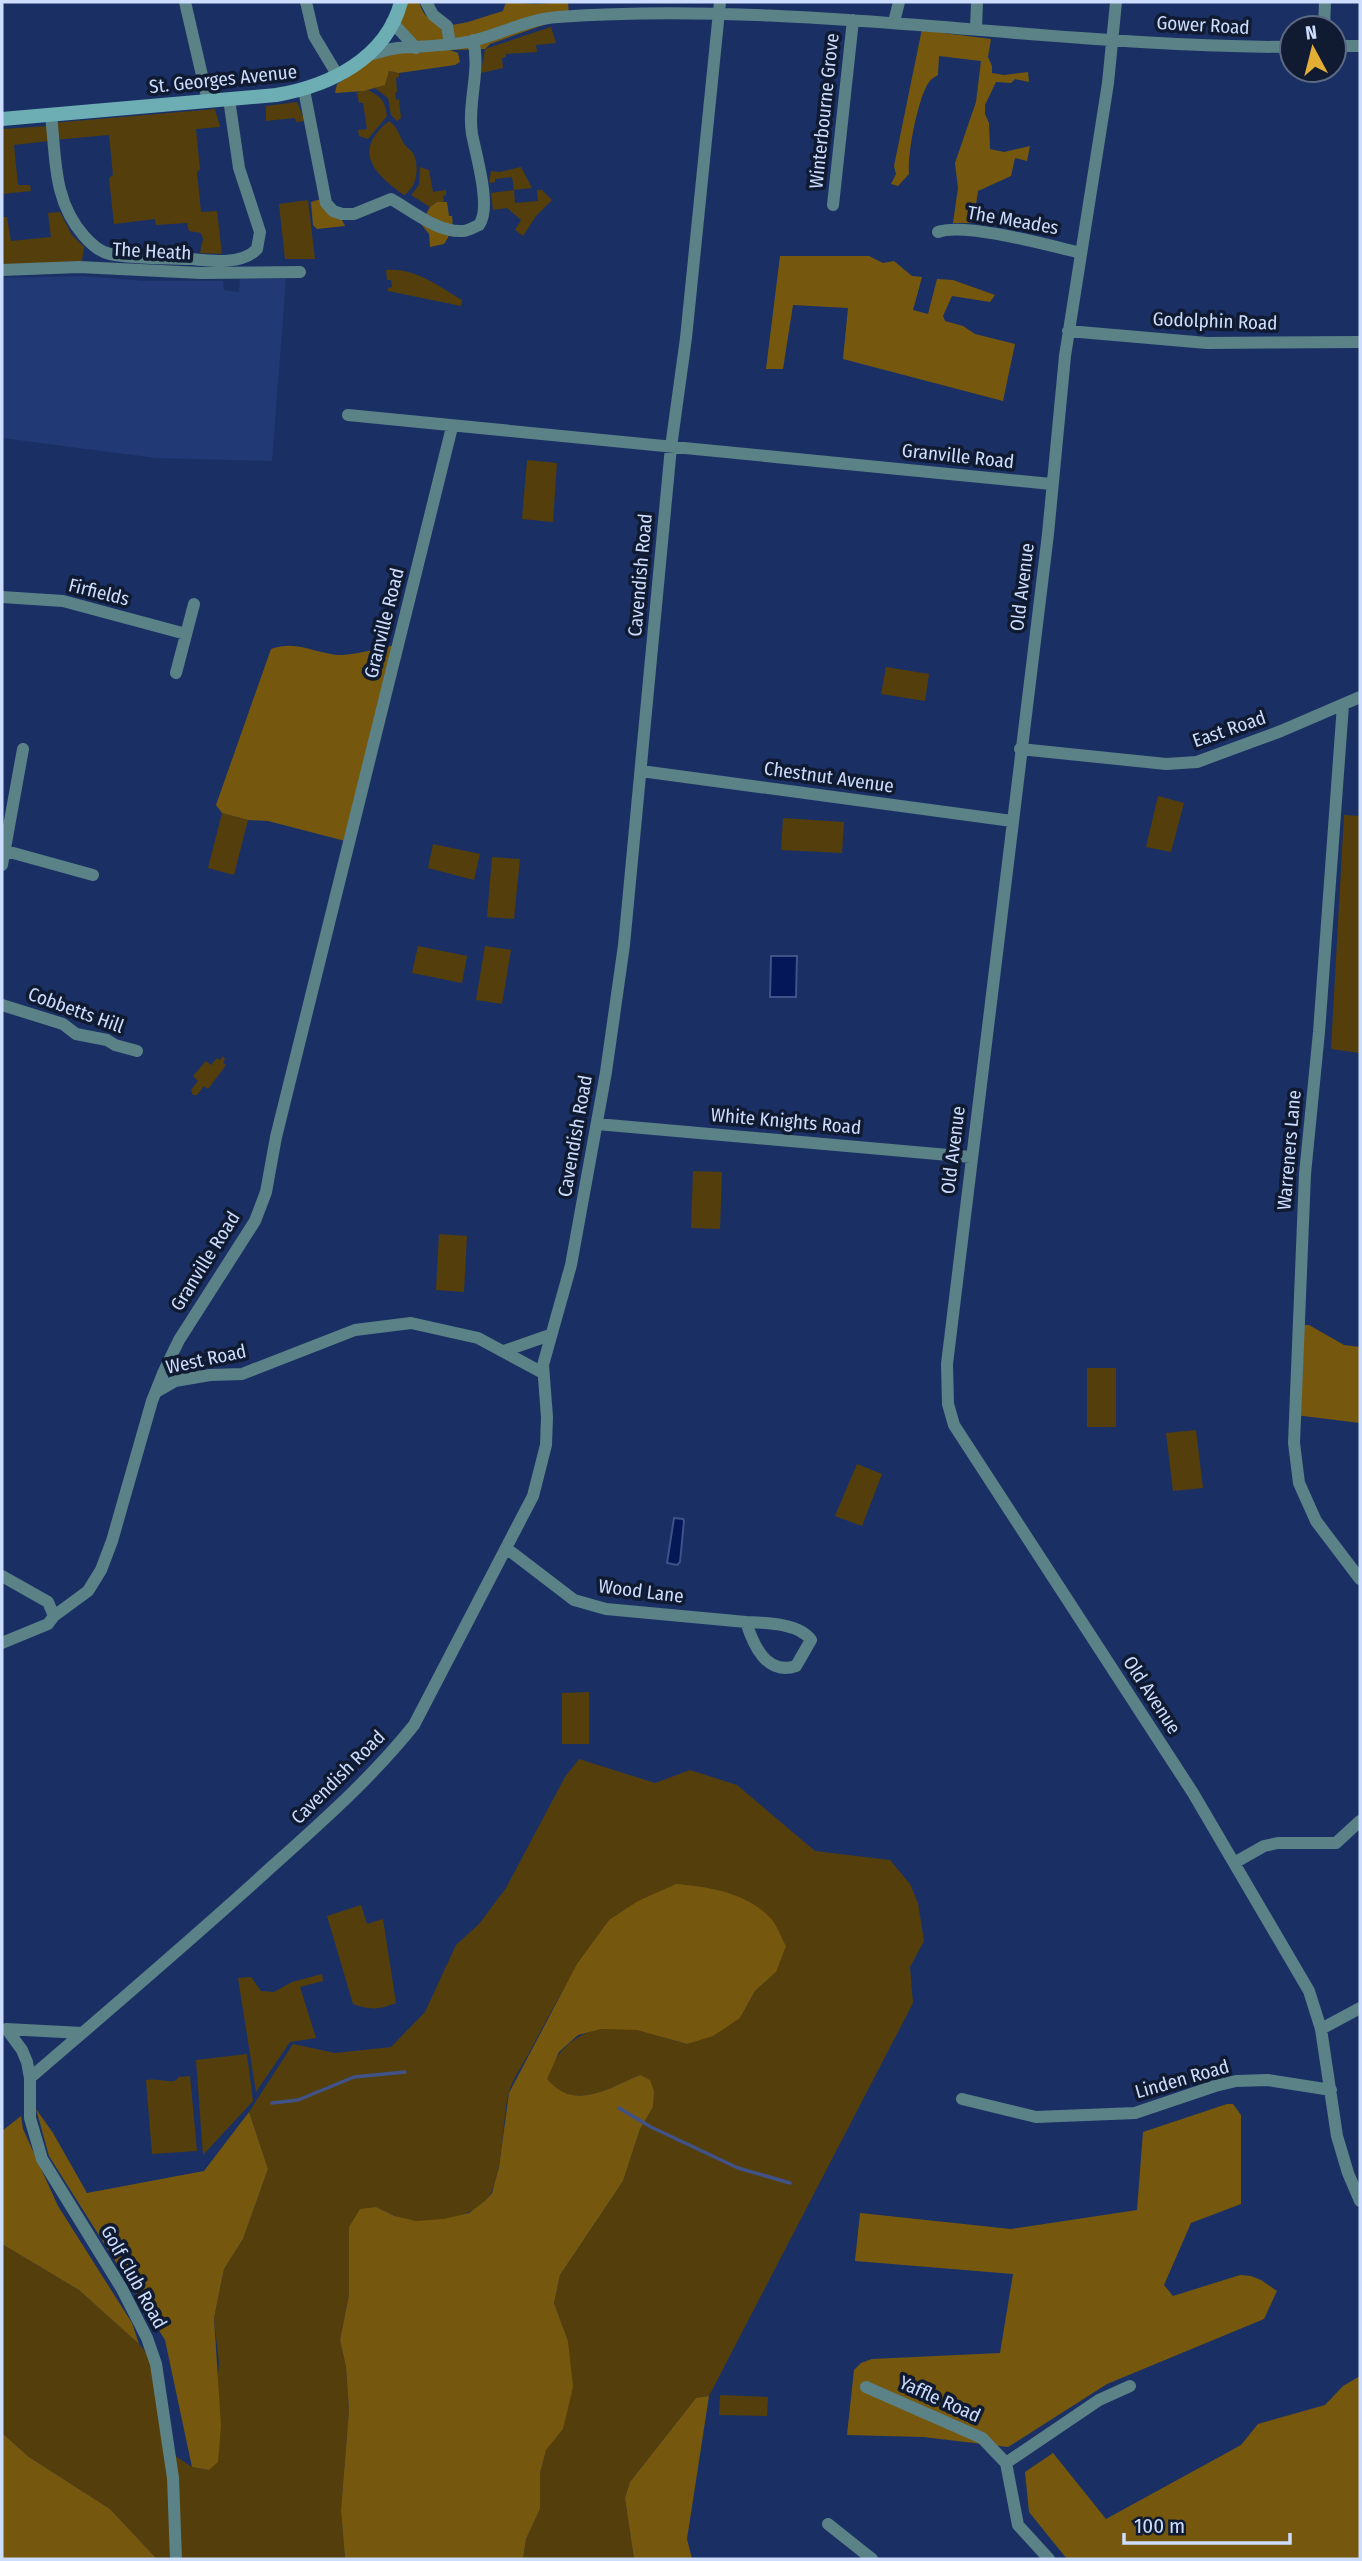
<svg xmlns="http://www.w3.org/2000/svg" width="1362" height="2561" font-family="'Fira Sans Condensed',sans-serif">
<rect width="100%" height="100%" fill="#1a3065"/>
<path fill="#213974" d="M 84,276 L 146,281 L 223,281 L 224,290 L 239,292 L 240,279 L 286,279 L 272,461 L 156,458 L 2,438 L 2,278 Z"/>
<path fill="#543e0b" d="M 551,27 L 556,43 L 536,45 L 537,52 L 506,54 L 506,57 L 502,58 L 503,68 L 481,73 L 485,49 Z
M 389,71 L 399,73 L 399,77 L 396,78 L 397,92 L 395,93 L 396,100 L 399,99 L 401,118 L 397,121 L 391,115 L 388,98 L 375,88 L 385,84 Z
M 368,90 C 381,97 385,100 387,116 L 368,139 L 359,136 L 358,130 L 367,129 L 363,103 L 359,103 L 357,92 Z
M 297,102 L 305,121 L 296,122 L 295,118 L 266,121 L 266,106 Z
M 215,109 L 220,127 L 196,129 L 200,170 L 197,172 L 201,212 L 217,211 L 222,254 L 200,253 L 203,239 L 201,233 L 189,231 L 187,223 L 156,225 L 155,219 L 114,224 L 109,178 L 113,175 L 109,135 L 54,140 L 52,123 Z
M 389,121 C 398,127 399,136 405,145 C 407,148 411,150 413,153 C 420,167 417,187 404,195 C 373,173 352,151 389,121 Z
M 48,126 L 49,141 L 14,145 L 18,185 L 30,185 L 31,191 L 2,194 L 2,129 Z
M 420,167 L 429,170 L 433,192 L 446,190 L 446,195 L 443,196 L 444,203 L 437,202 L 430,207 L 411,195 L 419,185 Z
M 521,167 L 532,188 L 514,190 L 515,203 L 538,201 L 537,190 L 542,190 L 552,200 L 536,216 L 523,236 L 515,230 L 521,220 L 507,208 L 493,210 L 491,193 L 514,190 L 512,177 L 495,179 L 495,182 L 489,183 L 491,171 L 500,172 Z
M 308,200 L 315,259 L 285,259 L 279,204 Z
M 60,212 L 72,235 L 84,247 L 82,261 L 2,265 L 2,217 L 7,217 L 11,241 L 51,237 L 48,213 Z
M 386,270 C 415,267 438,286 462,300 L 461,306 L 388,291 L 388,288 L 392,287 L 391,280 L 387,280 Z
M 527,460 L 557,463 L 553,522 L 522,519 Z
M 886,667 L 929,674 L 925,701 L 881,694 Z
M 1158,796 L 1184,803 L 1171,852 L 1146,847 Z
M 222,813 L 248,820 L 234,875 L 208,868 Z
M 1344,815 L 1360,816 L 1360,1053 L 1331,1049 Z
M 783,818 L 844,822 L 842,853 L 781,850 Z
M 433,844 L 480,854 L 474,880 L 428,868 Z
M 492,857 L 520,859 L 514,919 L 487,917 Z
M 418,946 L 467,956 L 462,983 L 412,973 Z
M 485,946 L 511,950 L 502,1004 L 476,1000 Z
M 223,1056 L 225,1059 L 223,1063 L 226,1065 L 208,1089 L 204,1086 L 197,1095 L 193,1095 L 191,1090 L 198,1081 L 193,1076 L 206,1061 L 211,1065 L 217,1058 L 220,1060 Z
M 693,1171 L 722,1172 L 720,1229 L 691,1228 Z
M 439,1234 L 467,1236 L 464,1292 L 436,1290 Z
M 1087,1368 L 1116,1368 L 1116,1427 L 1087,1427 Z
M 1196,1430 L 1203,1488 L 1173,1491 L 1166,1433 Z
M 857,1464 L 882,1474 L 862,1526 L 835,1516 Z
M 589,1692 L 589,1744 L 562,1744 L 562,1693 Z
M 579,1759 L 655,1783 L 690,1770 L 737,1785 L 815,1851 L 890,1860 L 910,1884 L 918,1903 L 924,1941 L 910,1967 L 913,2003 L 709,2396 L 696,2398 L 630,2482 L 625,2498 L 634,2559 L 523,2559 L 526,2539 L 540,2509 L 540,2473 L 546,2449 L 563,2429 L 568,2341 L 554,2303 L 560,2275 L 623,2181 L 640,2129 L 653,2107 L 640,2075 C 608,2088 575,2112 546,2079 C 561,2037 595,2021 638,2030 C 655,2034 670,2040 687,2044 L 740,2018 L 755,1991 L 776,1972 L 609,1920 C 577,1964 554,2005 529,2053 C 522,2066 511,2081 508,2096 C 502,2122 503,2182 486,2200 C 470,2217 439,2223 416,2221 C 402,2220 389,2213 376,2207 L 349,2227 L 349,2295 L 340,2340 L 346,2367 L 349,2410 L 341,2510 L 345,2559 L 157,2559 L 110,2509 L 29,2457 L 2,2433 L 2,2244 L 79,2290 L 139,2344 L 156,2364 L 174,2455 L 192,2467 L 209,2470 L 219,2363 L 214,2318 L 224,2269 L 243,2239 L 268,2169 L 249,2112 L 293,2044 L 335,2053 L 391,2047 L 425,2012 L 456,1945 L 479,1924 L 506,1888 L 565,1777 Z
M 361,1905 L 367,1924 L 383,1919 L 396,2003 C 380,2010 369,2010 353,2004 L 327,1916 Z
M 322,1974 L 323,1981 L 300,1987 L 316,2038 L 290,2042 L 256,2092 L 238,1978 L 251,1977 L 261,1991 L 274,1992 L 292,1982 Z
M 247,2054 L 253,2101 L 203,2155 L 196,2060 Z
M 190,2076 L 197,2151 L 152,2154 L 146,2080 C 157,2078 164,2082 175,2081 L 179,2077 Z
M 720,2395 L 768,2397 L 767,2416 L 719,2415 Z"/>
<path fill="#75580d" d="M 401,2 L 419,2 C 431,42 474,19 503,11 L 506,2 L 535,4 L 568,2 L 569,16 L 490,44 L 485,49 L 450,50 L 458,53 L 460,62 L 455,65 L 399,73 L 389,71 L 385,85 L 364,91 L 335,93 L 337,84 C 348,78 355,71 365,64 C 380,52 403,52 421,53 L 396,28 Z
M 923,24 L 943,33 L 991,39 L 988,57 L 992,66 L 992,73 L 1004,75 L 1028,72 L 1029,82 L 1015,79 L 1011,83 L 996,82 L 985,105 L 985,114 L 989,123 L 990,149 L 1004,152 L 1030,146 L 1027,161 L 1015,158 L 1011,176 L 978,191 L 973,223 L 953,223 L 958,188 L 955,163 L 976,102 L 981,61 L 939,56 L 938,75 C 935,77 932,78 929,82 C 918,97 907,155 909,174 L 898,186 L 891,184 L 896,174 L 894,166 Z
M 321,199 L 341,218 L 345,226 L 317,229 L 313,225 L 311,202 Z
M 437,202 L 447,202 L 449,216 L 452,216 C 454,227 450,235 444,244 L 430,247 L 429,234 L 421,224 L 430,207 Z
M 780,256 L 869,256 L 883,263 L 894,261 L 912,276 L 922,277 L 913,310 L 928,314 L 937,279 L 953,280 L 995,295 L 990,302 L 952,296 L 943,316 L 945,321 L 963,326 L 975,334 L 1015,344 L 1003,401 L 843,359 L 848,308 L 793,305 L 783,369 L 766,369 Z
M 402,644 L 349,842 L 268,821 L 248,820 L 222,813 L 216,805 L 271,649 C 299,639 316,655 342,655 C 361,654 383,647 402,644 Z
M 1300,1325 L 1309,1325 L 1344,1345 L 1360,1347 L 1360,1423 L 1295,1415 Z
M 676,1884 C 711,1887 749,1893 773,1921 C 778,1928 782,1939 786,1946 L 776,1972 L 755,1991 L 740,2018 L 713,2036 L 687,2044 L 637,2030 L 601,2029 L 578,2035 L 559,2052 L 547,2079 C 575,2112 608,2088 640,2075 L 650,2080 L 654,2091 L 653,2107 L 640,2129 L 623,2181 L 560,2275 L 554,2303 L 568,2341 L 573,2387 L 563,2429 L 546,2450 L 540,2473 L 540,2509 L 526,2539 L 523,2559 L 345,2559 L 341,2510 L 349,2410 L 346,2367 L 340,2340 L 349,2295 L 349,2227 L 360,2209 L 376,2207 L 395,2216 L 416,2221 L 444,2219 L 469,2213 L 485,2201 L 492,2193 L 499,2167 L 509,2093 L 577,1964 L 609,1920 L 638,1901 Z
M 1227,2104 L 1233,2104 L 1241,2115 L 1241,2204 L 1191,2223 L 1164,2285 L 1173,2296 L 1240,2275 L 1251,2276 L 1261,2280 L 1277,2291 L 1264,2319 L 1107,2384 L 1008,2447 L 923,2437 L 847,2435 L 854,2370 L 861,2363 L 872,2359 L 1000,2353 L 1013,2274 L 855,2261 L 860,2213 L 1011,2229 L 1137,2210 L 1143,2132 Z
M 36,2109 L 53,2133 L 87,2193 L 204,2171 L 249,2112 L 268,2169 L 243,2239 L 224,2269 L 214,2318 L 221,2426 L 218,2462 L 209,2470 L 192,2467 L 165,2340 L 49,2156 Z
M 21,2116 L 23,2129 L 58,2206 L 132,2323 L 139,2344 L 79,2290 L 2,2244 L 2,2131 Z
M 1360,2376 L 1360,2559 L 1067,2559 L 1029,2512 L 1025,2472 L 1053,2453 L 1106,2519 L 1241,2445 L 1258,2424 L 1325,2405 L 1343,2386 Z
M 709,2396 L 687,2539 L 692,2559 L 634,2559 L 625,2498 L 630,2482 L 696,2398 Z
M 2,2433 L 29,2457 L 110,2509 L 157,2559 L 2,2559 Z"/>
<path fill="#041756" stroke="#405288" stroke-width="2" d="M 771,956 L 797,956 L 796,997 L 770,997 Z
M 674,1518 L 683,1519 L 684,1521 L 680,1562 L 677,1565 L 667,1563 Z"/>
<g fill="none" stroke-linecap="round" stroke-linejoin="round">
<path stroke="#405288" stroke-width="3.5" d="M 272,2103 L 298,2100 L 354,2077 L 405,2072
M 619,2108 L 651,2127 L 738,2168 L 790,2183"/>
<path stroke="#5b8286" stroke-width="12" d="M 185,2 L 208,101
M 306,2 L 314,36 L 338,76
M 426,2 L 433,15 L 447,26 L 450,44
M 1116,2 L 1108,83 L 1065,356 L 1048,534 L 947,1364 L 948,1404 L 954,1425 L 1193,1793 L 1309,1991 L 1321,2029 L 1337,2136 L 1348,2173 L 1360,2201
M 392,22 L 416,48
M 894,22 L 899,2
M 976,28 L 977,2
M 1324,28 L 1325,2
M 1334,46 L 1360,46
M 368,55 C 378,53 388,49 398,48 C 423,46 448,46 472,41 C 501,34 528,19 558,17 C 803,0 1047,47 1292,47
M 304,90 L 326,203 L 333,211 L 342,214 L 354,214 L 391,199 C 411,210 438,233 463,231 C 468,231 474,227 479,225 C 492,208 476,155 472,134 C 467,103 481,71 473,40
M 51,115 C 56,159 53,201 84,236 C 91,244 99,252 110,254 C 136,259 165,258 191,259 C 211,261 242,265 257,249 L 260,232 L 239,168 L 229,99
M 833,205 L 853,20
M 938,232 C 965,222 1051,246 1081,253
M 2,270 L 79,267 L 201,273 L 300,272
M 1068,331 L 1207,343 L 1360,342
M 348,415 L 1051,484
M 2,597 L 63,601 L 186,634
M 176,673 L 194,604
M 1343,705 L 1319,1032 L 1305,1174 L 1294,1443 L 1299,1483 L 1316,1521 L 1360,1579
M 1020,749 L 1166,764 L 1197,762 L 1281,731 L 1360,697
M 641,771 L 1012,821
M 6,851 L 93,875
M 2,865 L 23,749
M 2,1005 L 63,1024 L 76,1034 L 107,1040 L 115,1045 L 137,1051
M 597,1124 L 971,1157
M 504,1351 L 550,1335
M 156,1392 L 175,1381 L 210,1375 L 242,1374 L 355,1330 L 411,1323 L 478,1338 L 543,1373
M 506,1548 L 574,1600 L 606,1609 L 746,1622 C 766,1623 799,1623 811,1640 L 796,1666 C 766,1676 753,1644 746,1622
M 2,1576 L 48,1602 L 54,1616 L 48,1624 L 2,1643
M 54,1616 L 88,1591 L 101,1570 L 112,1541 L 152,1401 L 164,1371 L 179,1340 L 255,1221 L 266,1192 L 276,1137 L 452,427
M 1234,1863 L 1264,1846 L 1278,1843 L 1336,1843 L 1360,1821
M 6,2029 L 82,2033
M 1321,2029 L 1360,2008
M 8,2031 L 22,2050 L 27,2062 L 30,2078 L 30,2118 L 42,2159 L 122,2289 L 147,2338 L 156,2364 L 173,2478 L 176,2559
M 30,2078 C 109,2010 189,1942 267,1871 C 318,1825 370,1780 414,1725 L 533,1496 L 546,1445 L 547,1417 L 543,1365 L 571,1265 L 606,1072 L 624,945 L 671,447 L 686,338 L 720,2
M 962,2099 L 1036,2117 L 1135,2113 L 1215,2086 L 1236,2081 L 1268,2080 L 1331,2090
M 866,2387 L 982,2438 L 1006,2463 L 1018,2525 L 1049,2559
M 1006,2463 L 1099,2400 L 1130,2386
M 828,2524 L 872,2559"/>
<path stroke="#6dadb4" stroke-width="14" d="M 2,119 L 276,95 C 329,86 386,59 401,2"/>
</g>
<g text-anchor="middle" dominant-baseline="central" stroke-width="7" stroke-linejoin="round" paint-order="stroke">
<g font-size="19" fill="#cdddfe" stroke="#101b32">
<text transform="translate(1203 25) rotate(3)">Gower Road</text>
<text transform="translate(223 79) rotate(-6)">St. Georges Avenue</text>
<text transform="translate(824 111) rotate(-84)">Winterbourne Grove</text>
<text transform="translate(1013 220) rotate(10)">The Meades</text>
<text transform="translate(152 251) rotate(3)">The Heath</text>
<text transform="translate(1215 321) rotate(2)">Godolphin Road</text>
<text transform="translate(958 456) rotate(6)">Granville Road</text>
<text transform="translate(640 575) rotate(-85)">Cavendish Road</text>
<text transform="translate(1022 587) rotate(-83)">Old Avenue</text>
<text transform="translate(99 592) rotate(14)">Firfields</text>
<text transform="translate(384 623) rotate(-76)">Granville Road</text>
<text transform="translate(1229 729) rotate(-19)">East Road</text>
<text transform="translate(829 777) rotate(8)">Chestnut Avenue</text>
<text transform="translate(76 1010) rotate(20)">Cobbetts Hill</text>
<text transform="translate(786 1121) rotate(5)">White Knights Road</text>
<text transform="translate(575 1136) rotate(-80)">Cavendish Road</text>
<text transform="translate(953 1150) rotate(-83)">Old Avenue</text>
<text transform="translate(1289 1150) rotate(-85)">Warreners Lane</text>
<text transform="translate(205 1261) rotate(-58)">Granville Road</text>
<text transform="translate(206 1359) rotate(-12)">West Road</text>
<text transform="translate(641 1591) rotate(7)">Wood Lane</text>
<text transform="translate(1152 1695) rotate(57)">Old Avenue</text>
<text transform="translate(338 1777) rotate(-45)">Cavendish Road</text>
<text transform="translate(1182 2079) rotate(-16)">Linden Road</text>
<text transform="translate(134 2277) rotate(61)">Golf Club Road</text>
<text transform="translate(940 2399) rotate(24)">Yaffle Road</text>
</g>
</g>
<rect width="1362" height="2561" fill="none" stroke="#cdddfe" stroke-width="7"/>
<g transform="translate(1313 49) rotate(353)"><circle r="33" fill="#101b32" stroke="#5c6984" stroke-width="2"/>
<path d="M0-5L12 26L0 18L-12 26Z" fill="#e2af34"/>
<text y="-10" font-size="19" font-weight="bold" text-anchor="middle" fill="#cdddfe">N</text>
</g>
<path d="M1124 2533v10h166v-10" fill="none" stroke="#cdddfe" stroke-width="3.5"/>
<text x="1134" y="2533" font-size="21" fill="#cdddfe" stroke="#101b32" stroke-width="5" paint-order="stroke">100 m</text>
</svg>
